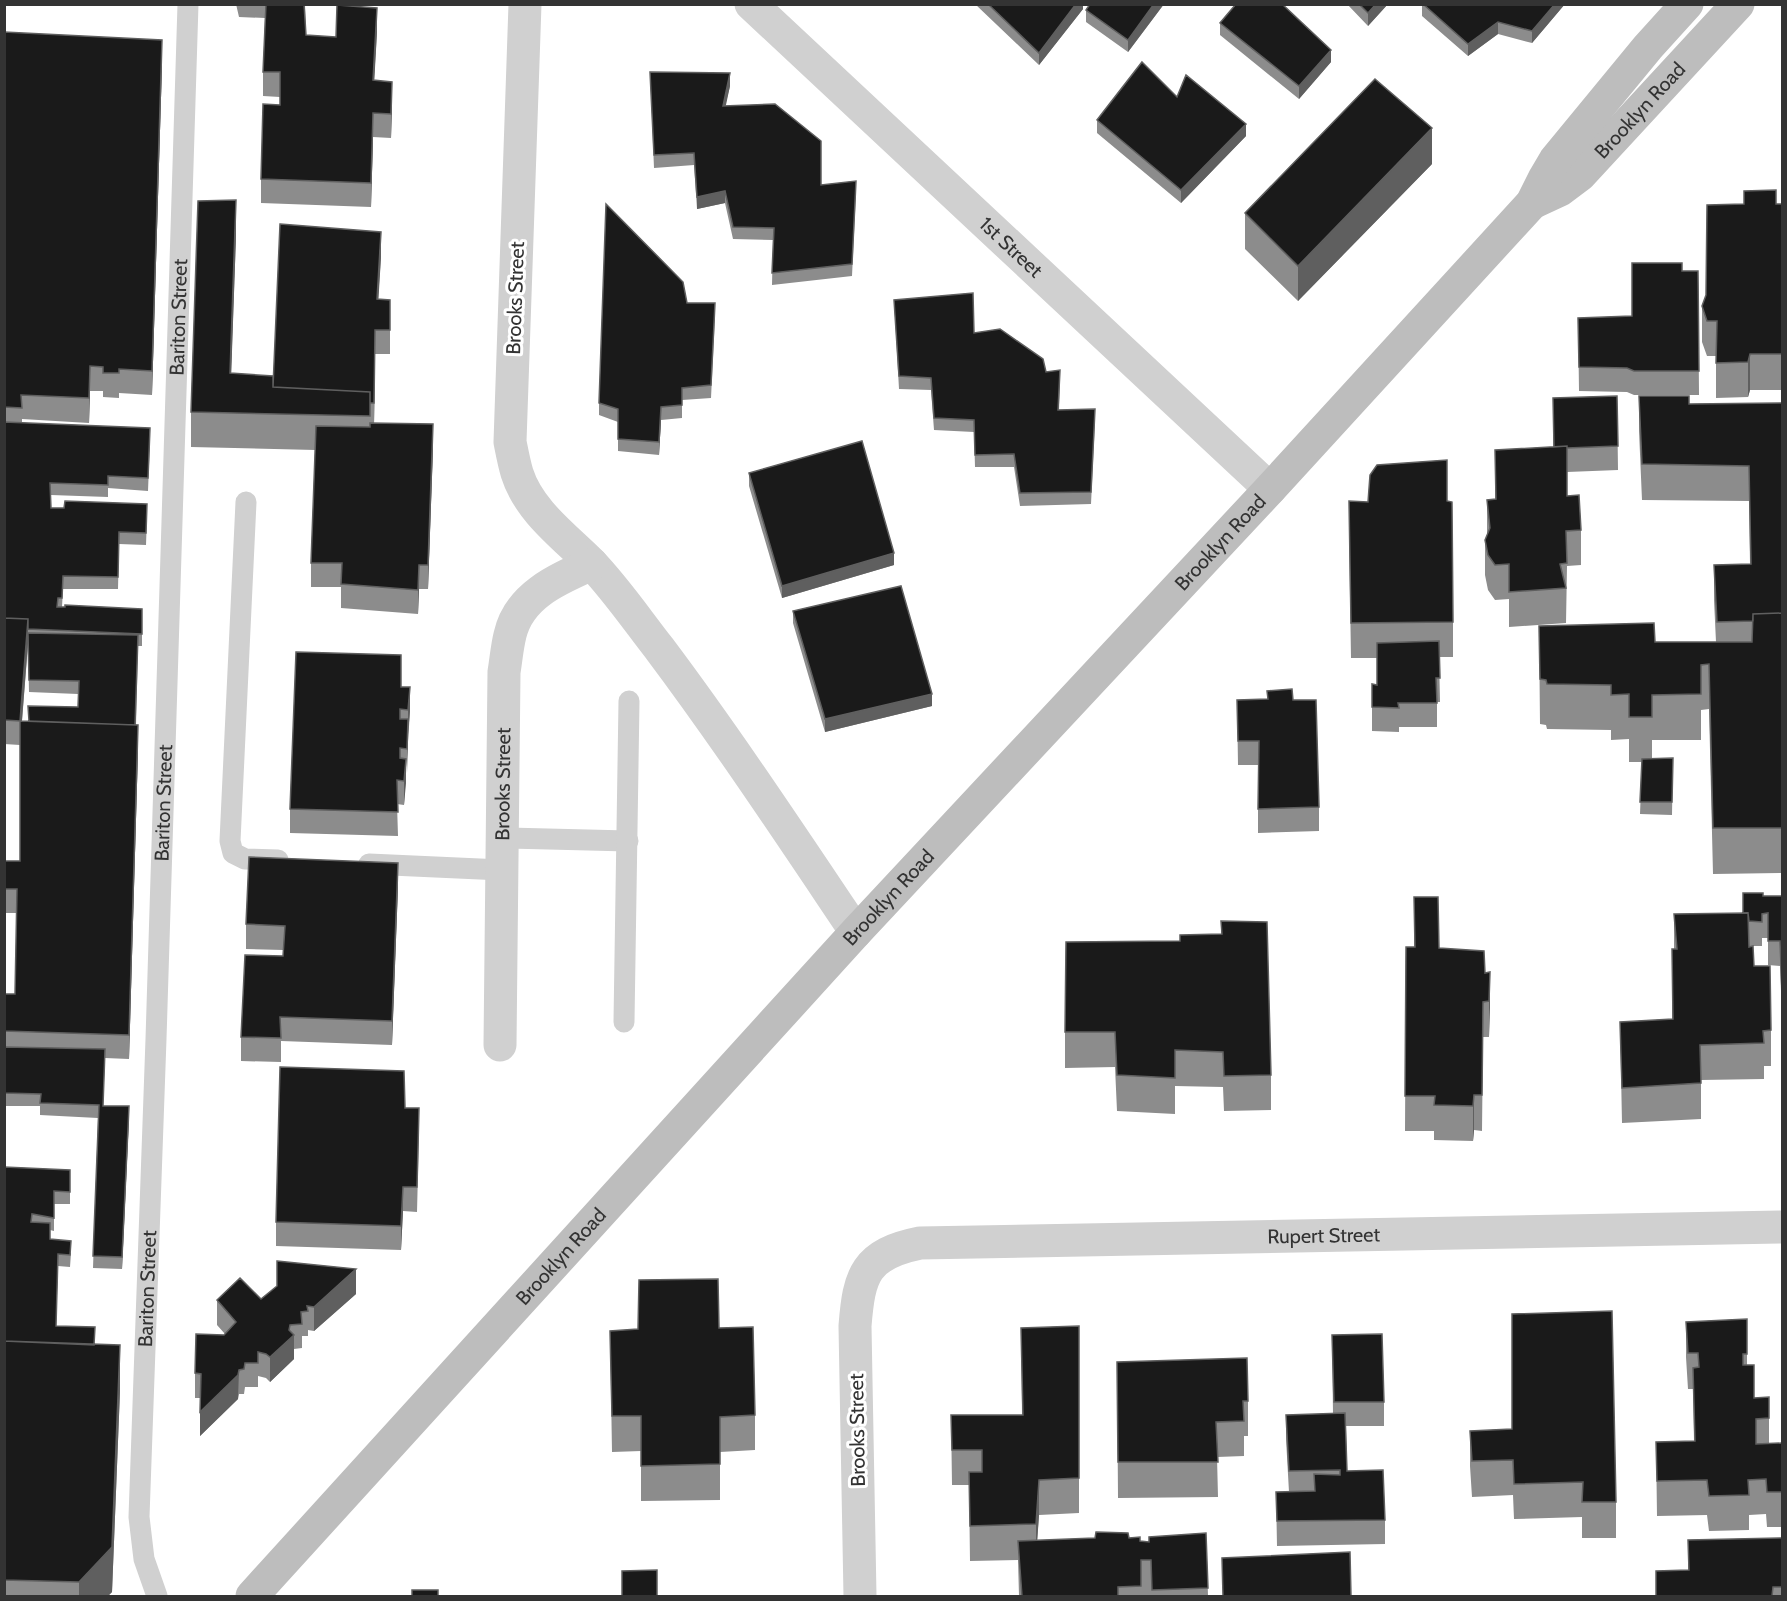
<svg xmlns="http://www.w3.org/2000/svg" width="1787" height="1601" font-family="Cabin,sans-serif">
<rect width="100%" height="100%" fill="#fff"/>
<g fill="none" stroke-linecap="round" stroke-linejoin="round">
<g stroke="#d0d0d0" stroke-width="21">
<path d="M 246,502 L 230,841 L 233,853 L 245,859 L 278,860"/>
<path d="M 503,838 L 628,841"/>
<path d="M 369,864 L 502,870"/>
<path d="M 624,1022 L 629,701"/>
<path id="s1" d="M 157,1596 L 144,1559 L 139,1517 L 156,1039 L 188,4"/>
</g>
<g stroke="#d0d0d0" stroke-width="33">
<path d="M 525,4 L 510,442 C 512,452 514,463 517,473 C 529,511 564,536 591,563 C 616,589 637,620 659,648 C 728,740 792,837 856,932"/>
<path id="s2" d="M 751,4 L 1270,489"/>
<path id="s3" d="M 500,1045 L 504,672 C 506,660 507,647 510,635 C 519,595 558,579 592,564"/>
<path id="s4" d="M 860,1596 L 855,1326 C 859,1275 865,1254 920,1243 L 1782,1227"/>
</g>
<g stroke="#bdbdbd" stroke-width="33">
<path id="s5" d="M 1532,203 L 1560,190 L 1580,175 L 1738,4"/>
<path id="s6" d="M 252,1596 L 856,932 L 1270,489 L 1532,203 L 1545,177 L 1555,160 L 1648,47 L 1687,4"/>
</g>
</g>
<path fill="#8c8c8c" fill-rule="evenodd" d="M 236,4 L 305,4 L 306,35 L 336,37 L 377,32 L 374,80 L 392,106 L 391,138 L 373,137 L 371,207 L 261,203 L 261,179 L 280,105 L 280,97 L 263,96 L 263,72 L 265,18 L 239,17 Z
M 975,4 L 1083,4 L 1083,9 L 1039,65 Z
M 1090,4 L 1164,4 L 1128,52 L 1086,22 L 1086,10 Z
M 1347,4 L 1388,4 L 1368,26 Z
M 1422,4 L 1565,4 L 1532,43 L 1498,34 L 1468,56 L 1422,16 Z
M 1220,23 L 1331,62 L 1299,99 L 1220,35 Z
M 4,32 L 162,65 L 152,395 L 119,393 L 119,398 L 103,397 L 103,391 L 90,391 L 89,423 L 22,419 L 22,423 L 150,440 L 148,491 L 108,488 L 108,497 L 51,495 L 51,508 L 147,516 L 146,545 L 119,544 L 118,589 L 63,589 L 62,607 L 142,609 L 142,646 L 138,646 L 136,725 L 138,750 L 129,1059 L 105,1058 L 103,1106 L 129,1118 L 122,1269 L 93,1268 L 98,1118 L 40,1115 L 40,1106 L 4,1106 L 4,994 L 15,994 L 17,913 L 4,913 L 4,861 L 20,861 L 20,745 L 4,744 ZM 28,645 L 29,692 L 78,694 L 78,707 L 28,721 L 22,721 Z
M 650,72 L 730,86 L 725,106 L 821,185 L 856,193 L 852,276 L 772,285 L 773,240 L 733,239 L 725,203 L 697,209 L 694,165 L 654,168 Z
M 1177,97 L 1246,136 L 1181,203 L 1097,133 L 1097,120 Z
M 1432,164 L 1298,301 L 1245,249 L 1245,213 Z
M 1776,204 L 1782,204 L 1782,390 L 1750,390 L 1748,397 L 1716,398 L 1716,356 L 1707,356 L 1702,342 L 1702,306 Z
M 236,236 L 231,374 L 273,376 L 381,257 L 378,299 L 390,300 L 390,354 L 375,354 L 374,423 L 433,449 L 428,589 L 419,589 L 418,614 L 341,608 L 341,587 L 311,587 L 311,563 L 315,450 L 191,447 L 191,412 Z
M 1682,271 L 1698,271 L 1699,395 L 1634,395 L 1627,392 L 1579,391 L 1578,318 L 1632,316 Z
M 894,300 L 974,333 L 1046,372 L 1060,382 L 1059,410 L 1095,421 L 1091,504 L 1020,506 L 1014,467 L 975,467 L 974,432 L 934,430 L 931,390 L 899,389 Z
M 687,303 L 715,316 L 711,398 L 682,400 L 682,418 L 661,420 L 659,455 L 618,451 L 618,422 L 599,415 L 599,403 Z
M 1617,396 L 1618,470 L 1567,472 L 1567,496 L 1581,530 L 1581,565 L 1567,566 L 1566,623 L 1509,627 L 1509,599 L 1495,600 L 1488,590 L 1485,575 L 1485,540 L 1487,535 L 1487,500 L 1495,499 L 1495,450 L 1553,447 L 1553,398 Z
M 1639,396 L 1689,404 L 1782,403 L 1782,873 L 1713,874 L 1709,709 L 1701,710 L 1701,740 L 1652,740 L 1652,759 L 1673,758 L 1672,815 L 1640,814 L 1642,762 L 1629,762 L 1629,739 L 1611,740 L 1611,730 L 1547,729 L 1546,725 L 1540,724 L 1539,626 L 1655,642 L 1716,642 L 1714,600 L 1714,565 L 1750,564 L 1749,501 L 1642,500 L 1639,431 Z
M 749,473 L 894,565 L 782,598 L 749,486 Z
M 1447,501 L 1453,622 L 1453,657 L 1439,657 L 1440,702 L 1437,702 L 1437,727 L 1399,727 L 1399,732 L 1372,731 L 1372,684 L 1377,685 L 1377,658 L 1351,658 L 1349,537 Z
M 793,611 L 932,706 L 825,732 L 793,623 Z
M 401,687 L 410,711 L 404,805 L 397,804 L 398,836 L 290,833 L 290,809 Z
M 1267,691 L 1293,700 L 1319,807 L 1319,831 L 1258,833 L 1258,765 L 1238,765 L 1237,700 L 1267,699 Z
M 398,887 L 392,1045 L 281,1041 L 281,1062 L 241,1061 L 241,1037 L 283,956 L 283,950 L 246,949 L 246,924 Z
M 1763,896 L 1782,896 L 1782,1016 L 1780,966 L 1768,965 L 1768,938 L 1762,938 L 1762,946 L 1749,946 L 1771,1030 L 1771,1066 L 1764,1066 L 1764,1079 L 1701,1080 L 1701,1119 L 1622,1123 L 1620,1022 L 1672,1019 L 1672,949 L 1674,949 L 1674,914 L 1743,913 Z
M 1414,897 L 1439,948 L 1485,973 L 1490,972 L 1489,1037 L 1483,1037 L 1482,1131 L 1474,1130 L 1473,1141 L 1434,1140 L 1434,1131 L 1405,1131 L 1406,947 L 1414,947 Z
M 1221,921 L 1271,1075 L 1271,1110 L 1224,1111 L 1223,1087 L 1175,1086 L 1175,1114 L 1117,1111 L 1115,1067 L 1065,1068 L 1065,1032 L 1180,941 L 1221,934 Z
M 405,1108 L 419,1132 L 417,1212 L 403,1211 L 401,1250 L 276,1246 L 276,1222 Z
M 4,1167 L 70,1170 L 70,1204 L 54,1204 L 54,1231 L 50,1230 L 50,1239 L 71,1253 L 70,1267 L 58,1266 L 56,1326 L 95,1345 L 120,1391 L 112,1592 L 108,1596 L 4,1596 Z
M 356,1294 L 314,1331 L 308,1330 L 308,1336 L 302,1336 L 302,1348 L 294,1349 L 294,1359 L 270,1382 L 266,1378 L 258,1376 L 258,1387 L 245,1387 L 244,1394 L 239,1394 L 238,1399 L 200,1436 L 201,1398 L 195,1398 L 195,1373 L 225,1334 L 217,1325 L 217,1300 L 261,1299 Z
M 1747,1319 L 1747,1365 L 1754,1398 L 1769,1397 L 1769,1443 L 1782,1443 L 1782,1527 L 1767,1527 L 1766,1514 L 1749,1515 L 1749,1530 L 1709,1531 L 1707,1515 L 1657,1516 L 1656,1442 L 1694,1441 L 1693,1389 L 1688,1389 L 1686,1357 L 1686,1322 Z
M 1079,1326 L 1079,1513 L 1039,1515 L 1037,1541 L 1129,1538 L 1140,1541 L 1149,1542 L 1206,1533 L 1208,1596 L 1151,1596 L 1151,1595 L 1141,1596 L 1019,1596 L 1018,1560 L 970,1561 L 969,1485 L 952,1485 L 951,1415 L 1022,1415 L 1021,1328 Z
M 719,1328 L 755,1415 L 755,1450 L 720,1452 L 720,1500 L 641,1501 L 641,1451 L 612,1452 L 610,1331 Z
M 1332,1335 L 1384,1402 L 1384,1426 L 1346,1426 L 1347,1471 L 1385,1520 L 1385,1544 L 1277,1546 L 1276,1492 L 1289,1492 L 1286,1439 L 1286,1415 L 1333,1414 Z
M 1117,1362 L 1248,1401 L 1248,1436 L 1244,1436 L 1244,1456 L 1217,1457 L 1218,1497 L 1118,1498 Z
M 1512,1429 L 1616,1502 L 1616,1538 L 1582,1538 L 1582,1517 L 1514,1519 L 1513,1495 L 1472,1497 L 1470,1466 L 1470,1431 Z
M 1782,1538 L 1782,1596 L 1656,1596 L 1688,1570 L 1688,1540 Z"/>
<path fill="#5f5f5f" d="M 1076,4 L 1083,4 L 1083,9 L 1039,65 L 1039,53 Z
M 1154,4 L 1164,4 L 1128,52 L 1128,40 Z
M 1376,4 L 1388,4 L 1368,26 L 1368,13 Z
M 1555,4 L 1565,4 L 1532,43 L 1532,31 Z
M 377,8 L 377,32 L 373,104 L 373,80 Z
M 1498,22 L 1498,34 L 1468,56 L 1468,44 Z
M 162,40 L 162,65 L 152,395 L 152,371 Z
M 1331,50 L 1331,62 L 1299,99 L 1299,86 Z
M 730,73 L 730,86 L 723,119 L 723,106 Z
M 392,82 L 392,106 L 391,138 L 391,114 Z
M 373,113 L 373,137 L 371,207 L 371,183 Z
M 1246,124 L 1246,136 L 1181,203 L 1181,190 Z
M 1432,128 L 1432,164 L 1298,301 L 1298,266 Z
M 725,191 L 725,203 L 697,209 L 697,197 Z
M 236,200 L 236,236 L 230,409 L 230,373 Z
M 381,232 L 381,257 L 377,323 L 377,299 Z
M 375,330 L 375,354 L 374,427 L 374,403 Z
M 1750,354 L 1750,390 L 1748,397 L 1748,362 Z
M 90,366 L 90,391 L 89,423 L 89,398 Z
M 661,407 L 661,420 L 659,455 L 659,442 Z
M 433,424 L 433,449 L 428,589 L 428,565 Z
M 894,553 L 894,565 L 782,598 L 782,586 Z
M 419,565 L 419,589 L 418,614 L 418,590 Z
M 28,619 L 28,643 L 20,745 L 20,721 Z
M 410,687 L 410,711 L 408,734 L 408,710 Z
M 932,694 L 932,706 L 825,732 L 825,719 Z
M 408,719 L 408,743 L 407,773 L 407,749 Z
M 138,725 L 138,750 L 129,1059 L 129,1035 Z
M 406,759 L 406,783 L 404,805 L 404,781 Z
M 398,863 L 398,887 L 392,1045 L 392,1021 Z
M 1490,972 L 1490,1008 L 1489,1037 L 1489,1001 Z
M 1474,1095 L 1474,1130 L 1473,1141 L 1473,1106 Z
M 129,1106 L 129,1118 L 122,1269 L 122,1257 Z
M 403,1187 L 403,1211 L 401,1250 L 401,1226 Z
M 356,1269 L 356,1294 L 314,1331 L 314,1307 Z
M 290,1325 L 290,1338 L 294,1335 L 294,1359 L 270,1382 L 270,1357 L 289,1330 Z
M 120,1345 L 120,1391 L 112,1592 L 108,1596 L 79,1596 L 79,1582 Z
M 239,1370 L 238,1399 L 200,1436 L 200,1412 Z
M 1039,1480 L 1039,1515 L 1036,1559 L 1036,1524 Z"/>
<path fill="#1a1a1a" stroke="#5f5f5f" stroke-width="1.5" d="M 266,4 L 304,4 L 306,35 L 336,37 L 337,5 L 377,8 L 373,80 L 392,82 L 391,114 L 373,113 L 371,183 L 261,179 L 263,104 L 280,105 L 280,72 L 263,72 Z
M 988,4 L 1076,4 L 1039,53 Z
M 1090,4 L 1154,4 L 1128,40 L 1086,10 Z
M 1236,4 L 1282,4 L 1331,50 L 1299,86 L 1220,23 Z
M 1359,4 L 1376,4 L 1368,13 Z
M 1423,4 L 1555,4 L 1532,31 L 1498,22 L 1468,44 Z
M 4,32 L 162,40 L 152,371 L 119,369 L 119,373 L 103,373 L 103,367 L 90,366 L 89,398 L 21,395 L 22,408 L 4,407 Z
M 1142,62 L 1177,97 L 1186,75 L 1246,124 L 1181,190 L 1097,120 Z
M 650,72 L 730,73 L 723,106 L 775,104 L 821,141 L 821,185 L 856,181 L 852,264 L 772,273 L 774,228 L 733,227 L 725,191 L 697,197 L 694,153 L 654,155 Z
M 1375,79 L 1432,128 L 1298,266 L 1245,213 Z
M 1776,190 L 1776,204 L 1782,204 L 1782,354 L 1750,354 L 1748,362 L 1716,363 L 1717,321 L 1707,321 L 1702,306 L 1706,295 L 1707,205 L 1744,204 L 1744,191 Z
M 236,200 L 230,373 L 273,376 L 273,387 L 370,392 L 370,416 L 191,412 L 198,201 Z
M 606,204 L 683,282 L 687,303 L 715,303 L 711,385 L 682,388 L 682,405 L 661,407 L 659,442 L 618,439 L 618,409 L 599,403 Z
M 280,224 L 381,232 L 377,299 L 390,300 L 390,330 L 375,330 L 374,403 L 370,403 L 370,392 L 273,387 Z
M 1632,263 L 1682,263 L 1682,271 L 1698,271 L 1699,371 L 1634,371 L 1627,368 L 1579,367 L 1578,318 L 1632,316 Z
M 973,293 L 974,333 L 1000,329 L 1043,359 L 1046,372 L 1060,370 L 1058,410 L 1095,409 L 1091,492 L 1020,493 L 1014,454 L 975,455 L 974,420 L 934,418 L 931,378 L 899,376 L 894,300 Z
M 1617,396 L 1618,446 L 1567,448 L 1567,446 L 1554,447 L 1553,398 Z
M 1639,396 L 1689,396 L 1689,404 L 1782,403 L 1782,613 L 1753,614 L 1753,621 L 1717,622 L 1714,565 L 1751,564 L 1749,466 L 1642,464 Z
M 4,422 L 150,428 L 148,478 L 108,476 L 108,485 L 50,483 L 51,508 L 64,508 L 65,501 L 147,504 L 146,533 L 119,532 L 118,577 L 63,576 L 62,598 L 58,598 L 57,607 L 65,607 L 65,605 L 142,609 L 142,634 L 28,629 L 28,619 L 4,618 Z
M 370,423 L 433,424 L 428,565 L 419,565 L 418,590 L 341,584 L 342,563 L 311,563 L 316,426 L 370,427 Z
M 862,441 L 894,553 L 782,586 L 749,473 Z
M 1567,446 L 1567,496 L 1579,495 L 1581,530 L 1566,531 L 1567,563 L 1560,564 L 1566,588 L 1509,592 L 1509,564 L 1495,565 L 1488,555 L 1485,540 L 1490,528 L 1487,500 L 1496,499 L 1495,450 Z
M 1447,460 L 1447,501 L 1452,502 L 1453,622 L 1351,623 L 1349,501 L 1368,502 L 1370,475 L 1377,465 Z
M 901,586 L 932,694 L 825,719 L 793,611 Z
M 1782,613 L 1782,828 L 1713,828 L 1709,664 L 1701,665 L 1701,694 L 1652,695 L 1652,717 L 1629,717 L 1629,694 L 1611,695 L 1611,685 L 1547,684 L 1546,680 L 1540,679 L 1539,626 L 1654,623 L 1655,642 L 1752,642 L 1753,614 Z
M 4,618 L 28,619 L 20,721 L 4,720 Z
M 28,633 L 138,635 L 135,725 L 29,721 L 28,706 L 78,707 L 79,681 L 29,680 Z
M 1439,641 L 1440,678 L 1436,678 L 1437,703 L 1398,703 L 1399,708 L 1372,707 L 1372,684 L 1377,685 L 1377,643 Z
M 296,652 L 401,655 L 401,687 L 410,687 L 408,710 L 400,709 L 400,719 L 408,719 L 407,749 L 400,748 L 400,758 L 406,759 L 404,781 L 397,780 L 398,812 L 290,809 Z
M 1292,689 L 1293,700 L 1316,700 L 1319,807 L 1258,809 L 1259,741 L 1238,741 L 1237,700 L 1268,699 L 1267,691 Z
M 20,721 L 138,725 L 129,1035 L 4,1031 L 4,994 L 15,994 L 17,889 L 4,889 L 4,861 L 20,861 Z
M 1673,758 L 1672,802 L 1640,802 L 1642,759 Z
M 249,857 L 398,863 L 392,1021 L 280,1017 L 281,1038 L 241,1037 L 245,955 L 283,956 L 285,926 L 246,924 Z
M 1743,893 L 1763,893 L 1763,896 L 1782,896 L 1782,992 L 1780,941 L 1768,941 L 1768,913 L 1762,914 L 1762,922 L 1749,921 L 1748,913 L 1743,913 Z
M 1414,897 L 1438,897 L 1439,948 L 1484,951 L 1485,973 L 1490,972 L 1489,1001 L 1483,1002 L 1482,1095 L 1474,1095 L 1473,1106 L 1434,1105 L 1435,1096 L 1405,1096 L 1406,947 L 1415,947 Z
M 1748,913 L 1749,947 L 1753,946 L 1754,966 L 1770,966 L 1771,1030 L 1763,1031 L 1764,1043 L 1700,1045 L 1701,1083 L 1622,1088 L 1620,1022 L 1673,1019 L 1672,949 L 1677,949 L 1674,914 Z
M 1221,921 L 1267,922 L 1271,1075 L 1224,1076 L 1223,1052 L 1175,1050 L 1175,1078 L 1117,1075 L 1115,1032 L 1065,1032 L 1066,942 L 1180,941 L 1180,935 L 1222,934 Z
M 4,1047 L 105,1049 L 103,1106 L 129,1106 L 122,1257 L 93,1256 L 99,1105 L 40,1103 L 41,1094 L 4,1093 Z
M 280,1067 L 404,1071 L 405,1108 L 419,1108 L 417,1187 L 403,1187 L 401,1226 L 276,1222 Z
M 4,1167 L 70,1170 L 70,1192 L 54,1191 L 54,1218 L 32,1214 L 31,1222 L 50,1223 L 50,1239 L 71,1241 L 70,1255 L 58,1254 L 56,1326 L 95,1327 L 94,1345 L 4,1341 Z
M 277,1261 L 356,1269 L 314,1307 L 307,1306 L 308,1311 L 301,1312 L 302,1324 L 290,1325 L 289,1330 L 294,1335 L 270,1357 L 266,1354 L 258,1352 L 258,1363 L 245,1363 L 244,1369 L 239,1370 L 238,1375 L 200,1412 L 201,1374 L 195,1373 L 196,1334 L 224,1335 L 236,1322 L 217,1300 L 240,1278 L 261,1299 L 277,1286 Z
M 718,1279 L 719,1328 L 753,1327 L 755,1415 L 720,1417 L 720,1464 L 641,1466 L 641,1416 L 612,1416 L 610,1331 L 638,1329 L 639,1280 Z
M 1612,1311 L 1616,1502 L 1582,1502 L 1583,1482 L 1514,1484 L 1513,1460 L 1472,1461 L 1470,1431 L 1512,1429 L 1512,1314 Z
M 1747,1319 L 1747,1354 L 1743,1354 L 1743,1365 L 1754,1365 L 1754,1398 L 1769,1397 L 1769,1418 L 1756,1419 L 1756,1444 L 1782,1443 L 1782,1492 L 1767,1492 L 1766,1479 L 1748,1480 L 1749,1495 L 1709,1496 L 1707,1480 L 1657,1481 L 1656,1442 L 1695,1441 L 1693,1368 L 1699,1367 L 1698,1353 L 1688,1353 L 1686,1322 Z
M 1079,1326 L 1079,1478 L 1039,1480 L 1036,1524 L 970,1526 L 969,1472 L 982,1472 L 982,1450 L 952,1450 L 951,1415 L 1023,1415 L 1021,1328 Z
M 1382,1334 L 1384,1402 L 1334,1402 L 1332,1335 Z
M 4,1341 L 120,1345 L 112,1547 L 79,1582 L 4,1580 Z
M 1247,1358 L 1248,1401 L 1243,1401 L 1244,1421 L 1216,1422 L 1218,1462 L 1118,1462 L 1117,1362 Z
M 1345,1413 L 1347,1471 L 1383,1470 L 1385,1520 L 1277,1521 L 1276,1492 L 1315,1491 L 1314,1474 L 1340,1475 L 1340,1470 L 1289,1471 L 1286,1415 Z
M 1096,1532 L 1128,1533 L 1129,1538 L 1140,1537 L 1140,1541 L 1149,1542 L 1149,1537 L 1206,1533 L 1208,1588 L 1152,1590 L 1151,1560 L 1141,1560 L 1141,1586 L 1118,1587 L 1118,1596 L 1022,1596 L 1018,1541 L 1095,1538 Z
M 1782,1538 L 1782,1587 L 1773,1587 L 1772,1596 L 1656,1596 L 1656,1571 L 1689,1570 L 1688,1540 Z
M 1350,1552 L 1351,1596 L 1223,1596 L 1222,1558 Z
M 657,1570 L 657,1596 L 622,1596 L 622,1571 Z
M 412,1590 L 438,1590 L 438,1596 L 412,1596 Z"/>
<g text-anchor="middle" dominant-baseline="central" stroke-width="6" stroke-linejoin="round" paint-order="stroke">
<g font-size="20" fill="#333" stroke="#fff">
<text stroke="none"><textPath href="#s5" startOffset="144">Brooklyn Road</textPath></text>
<text stroke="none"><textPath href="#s2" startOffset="356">1st Street</textPath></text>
<text transform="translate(515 298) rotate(-88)">Brooks Street</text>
<text stroke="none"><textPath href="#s1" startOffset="1282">Bariton Street</textPath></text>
<text stroke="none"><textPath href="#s6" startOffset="1431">Brooklyn Road</textPath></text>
<text stroke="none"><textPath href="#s3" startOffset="261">Brooks Street</textPath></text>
<text stroke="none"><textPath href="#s1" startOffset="796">Bariton Street</textPath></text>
<text stroke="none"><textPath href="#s6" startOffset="945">Brooklyn Road</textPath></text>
<text stroke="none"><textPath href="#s4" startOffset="792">Rupert Street</textPath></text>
<text stroke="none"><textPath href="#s6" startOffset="459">Brooklyn Road</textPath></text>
<text stroke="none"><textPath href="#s1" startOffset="310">Bariton Street</textPath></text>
<text transform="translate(857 1430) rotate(-91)">Brooks Street</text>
</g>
</g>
<rect width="1787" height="1601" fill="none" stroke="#333333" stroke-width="12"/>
</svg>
